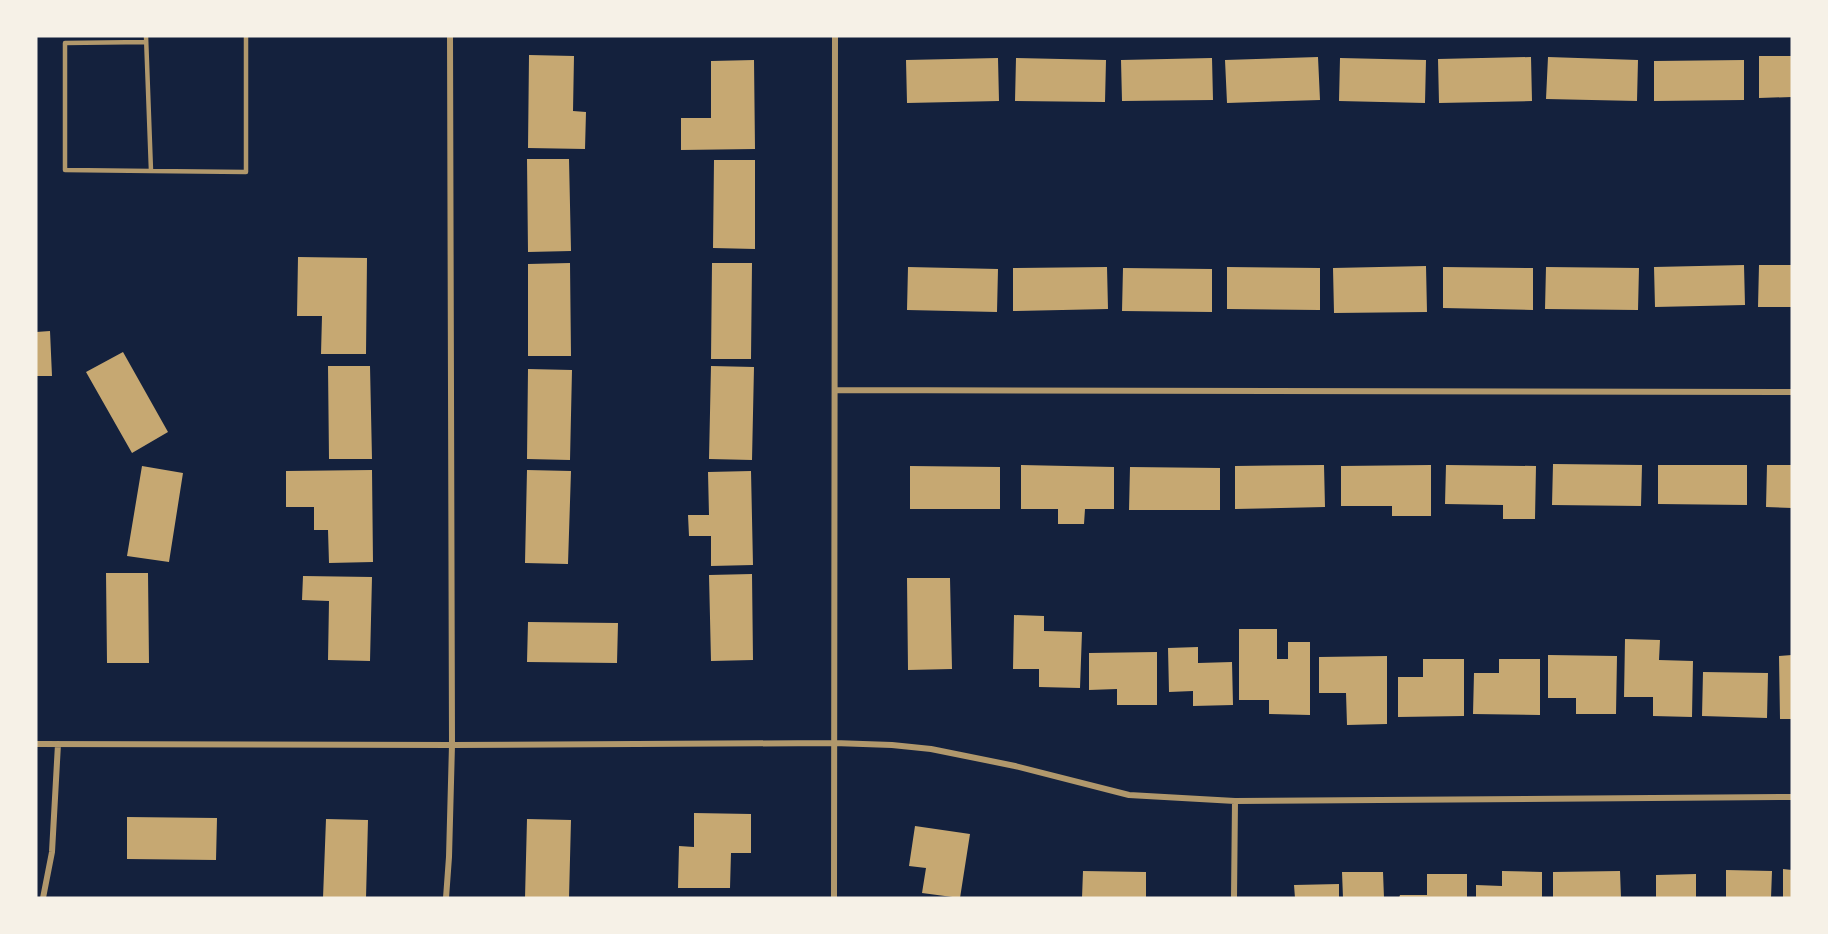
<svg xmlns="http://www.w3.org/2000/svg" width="1828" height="934" font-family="'Times New Roman',serif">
<rect width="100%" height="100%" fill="#14213d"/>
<path fill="#c6a872" d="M 529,55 L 574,56 L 573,111 L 586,112 L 585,149 L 528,148 Z
M 1759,56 L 1792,56 L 1792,97 L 1759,98 Z
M 1318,57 L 1320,100 L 1227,103 L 1225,60 Z
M 1531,57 L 1532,101 L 1439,103 L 1438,59 Z
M 1548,57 L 1638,60 L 1637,101 L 1546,99 Z
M 998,58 L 999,101 L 907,103 L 906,60 Z
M 1016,58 L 1106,60 L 1105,102 L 1015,101 Z
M 1212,58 L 1213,100 L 1122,101 L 1121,60 Z
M 1340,58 L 1426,60 L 1425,103 L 1339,101 Z
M 754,60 L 755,149 L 681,150 L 681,118 L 711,118 L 711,61 Z
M 1744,60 L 1744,100 L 1654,101 L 1654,61 Z
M 527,159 L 569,159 L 571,251 L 528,252 Z
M 714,160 L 755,160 L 755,249 L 713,248 Z
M 298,257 L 367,258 L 366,354 L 321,354 L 322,316 L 297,316 Z
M 570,263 L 571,356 L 528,356 L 528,264 Z
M 712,263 L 752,263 L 751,359 L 711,359 Z
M 1744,265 L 1745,305 L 1655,307 L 1654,267 Z
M 1759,265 L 1792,265 L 1792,307 L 1758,307 Z
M 1426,266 L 1427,312 L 1334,313 L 1333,268 Z
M 908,267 L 998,269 L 997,312 L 907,310 Z
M 1107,267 L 1108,309 L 1013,311 L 1013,268 Z
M 1227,267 L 1320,268 L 1320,310 L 1227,309 Z
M 1443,267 L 1533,268 L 1533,310 L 1443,308 Z
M 1546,267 L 1639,268 L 1638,310 L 1545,309 Z
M 1123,268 L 1212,269 L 1212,312 L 1122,311 Z
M 50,331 L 52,376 L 36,376 L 36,332 Z
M 123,352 L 168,432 L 132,453 L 86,372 Z
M 328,366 L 370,366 L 372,459 L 329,459 Z
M 711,366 L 754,367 L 752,460 L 709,459 Z
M 528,369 L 572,370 L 570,460 L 527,459 Z
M 1553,464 L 1642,465 L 1641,506 L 1552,505 Z
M 1021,465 L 1114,467 L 1114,509 L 1085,509 L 1084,524 L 1058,524 L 1058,509 L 1021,509 Z
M 1324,465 L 1325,507 L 1235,509 L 1235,466 Z
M 1431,465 L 1431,516 L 1392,516 L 1392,506 L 1341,506 L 1341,466 Z
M 1446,465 L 1536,466 L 1535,519 L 1503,519 L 1503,505 L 1445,504 Z
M 1658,465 L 1747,465 L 1747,505 L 1658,504 Z
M 1767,465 L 1792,465 L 1792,508 L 1766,507 Z
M 142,466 L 183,473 L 169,562 L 127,556 Z
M 910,466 L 1000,467 L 1000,509 L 910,509 Z
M 1130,467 L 1220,468 L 1220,510 L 1129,510 Z
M 372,470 L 373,562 L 329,563 L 328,530 L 314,530 L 314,507 L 286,507 L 286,471 Z
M 527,470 L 571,471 L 568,564 L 525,563 Z
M 751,471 L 753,565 L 711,566 L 711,536 L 689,536 L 688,515 L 709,515 L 708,472 Z
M 106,573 L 148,573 L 149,663 L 107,663 Z
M 752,574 L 753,660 L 711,661 L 709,575 Z
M 303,576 L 372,577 L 370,661 L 328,660 L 329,601 L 302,600 Z
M 907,578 L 950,578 L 952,669 L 908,670 Z
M 1014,615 L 1044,616 L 1044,631 L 1082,632 L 1080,688 L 1039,687 L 1039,669 L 1013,669 Z
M 528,622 L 618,623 L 617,663 L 527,662 Z
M 1239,629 L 1277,629 L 1277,659 L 1288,659 L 1288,642 L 1310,642 L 1310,715 L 1269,714 L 1269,700 L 1239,700 Z
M 1625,639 L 1660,640 L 1659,660 L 1693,661 L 1692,717 L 1653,716 L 1653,697 L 1624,697 Z
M 1198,647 L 1198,663 L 1232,662 L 1233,705 L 1193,706 L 1193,691 L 1169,692 L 1168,648 Z
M 1157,652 L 1157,705 L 1117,705 L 1117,689 L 1089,690 L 1089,653 Z
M 1548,655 L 1617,656 L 1616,714 L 1576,714 L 1576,698 L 1548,698 Z
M 1792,655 L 1792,719 L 1780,719 L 1779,656 Z
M 1387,656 L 1387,724 L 1347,725 L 1346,693 L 1319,693 L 1319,657 Z
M 1423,659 L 1464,659 L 1464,716 L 1398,717 L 1398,677 L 1423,677 Z
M 1499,659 L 1540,659 L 1540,715 L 1473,714 L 1474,673 L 1499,673 Z
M 1703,672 L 1768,673 L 1767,718 L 1702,716 Z
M 694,813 L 751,814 L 751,853 L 731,853 L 730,888 L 678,888 L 679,846 L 694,847 Z
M 127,817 L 217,818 L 216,860 L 127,859 Z
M 326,819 L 368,820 L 366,898 L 323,898 Z
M 527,819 L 571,820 L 569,898 L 525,898 Z
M 915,826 L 970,834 L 960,898 L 922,893 L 926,868 L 909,866 Z
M 1783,869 L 1792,870 L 1792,898 L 1783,898 Z
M 1726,870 L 1772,871 L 1771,898 L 1726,898 Z
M 1083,871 L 1146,872 L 1146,898 L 1082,898 Z
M 1502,871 L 1542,872 L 1542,898 L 1476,898 L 1476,885 L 1502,886 Z
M 1620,871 L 1621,898 L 1553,898 L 1553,872 Z
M 1342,872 L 1383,872 L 1384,898 L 1343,898 Z
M 1427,874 L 1467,874 L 1467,898 L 1399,898 L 1400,895 L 1427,895 Z
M 1696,874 L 1696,898 L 1656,898 L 1656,875 Z
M 1339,884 L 1339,898 L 1295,898 L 1294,885 Z"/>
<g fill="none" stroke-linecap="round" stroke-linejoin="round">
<path stroke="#b1986c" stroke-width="4.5" d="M 146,36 L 151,171 L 246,172 L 246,36
M 146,42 L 65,43 L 65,170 L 151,171"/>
<path stroke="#b1986c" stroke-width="6" d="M 835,390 L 1792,392
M 36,744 L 452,745 L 834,743 L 892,745 L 931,749 L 1015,766 L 1129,795 L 1235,801 L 1792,797
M 43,898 L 52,852 L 58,744
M 446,898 L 449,857 L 452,745 L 450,36
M 834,898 L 835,36
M 1234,898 L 1235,801"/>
</g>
<rect width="1828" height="934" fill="none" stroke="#f6f1e7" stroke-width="75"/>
</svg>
